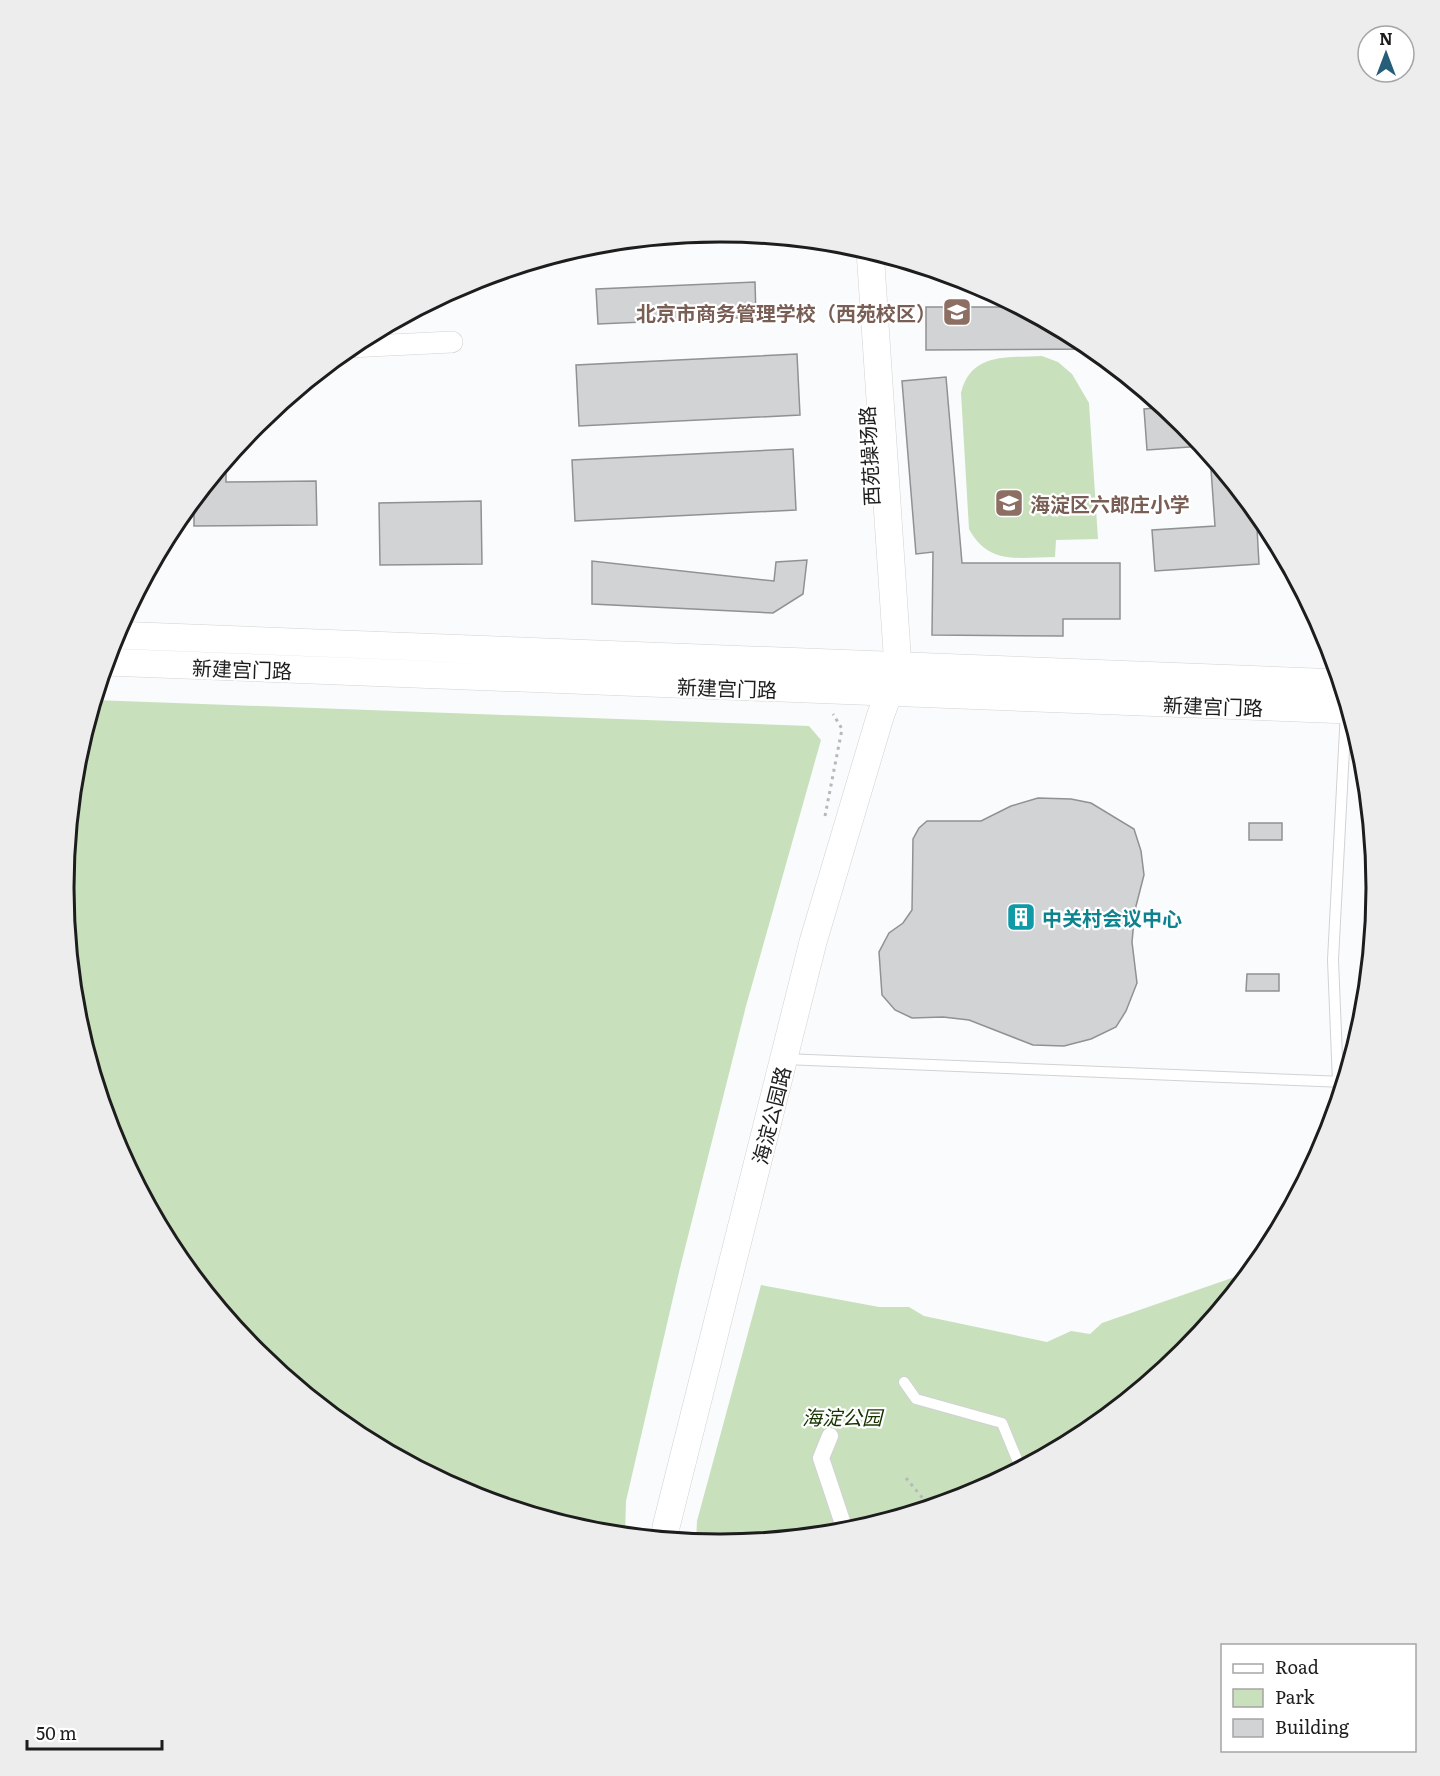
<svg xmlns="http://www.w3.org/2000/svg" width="1440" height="1776" font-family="Literata,'Noto Sans SC',serif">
<rect width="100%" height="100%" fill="#f9fbfd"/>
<path fill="#c9e0bc" d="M 1042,356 L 1058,362 L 1072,374 L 1089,403 L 1098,539 L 1056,540 L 1055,557 C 1020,557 989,566 969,529 L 961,393 C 971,352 1007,358 1042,356 Z
M 94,700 L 809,726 L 821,740 L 746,1006 L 679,1272 L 626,1501 L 625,1536 L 591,1532 L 468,1495 L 355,1434 L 255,1352 L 174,1253 L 113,1139 L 76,1016 L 63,888 L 76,759 Z
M 1252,1271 L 1184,1353 L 1085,1434 L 971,1495 L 848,1532 L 720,1545 L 696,1543 L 697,1521 L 761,1285 L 879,1307 L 909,1307 L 924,1316 L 1047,1342 L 1071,1331 L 1090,1334 L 1102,1323 Z"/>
<path fill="#d1d3d5" stroke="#909193" stroke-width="1.5" d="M 755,282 L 756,317 L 598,324 L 596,289 Z
M 926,307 L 1020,307 L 1094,349 L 926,350 Z
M 797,354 L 800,415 L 579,426 L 576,365 Z
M 946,377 L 962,563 L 1120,563 L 1120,619 L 1063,619 L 1063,636 L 932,635 L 933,552 L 916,554 L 902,381 Z
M 1165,407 L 1185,424 L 1203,446 L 1147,450 L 1144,409 Z
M 793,449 L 796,510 L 575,521 L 572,460 Z
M 1210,455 L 1256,510 L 1259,564 L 1155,571 L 1152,530 L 1215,526 Z
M 226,459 L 226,482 L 316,481 L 317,525 L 194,526 L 194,499 Z
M 481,501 L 482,564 L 380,565 L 379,503 Z
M 807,560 L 803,594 L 773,613 L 592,604 L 592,561 L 774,581 L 776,562 Z
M 1038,798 L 1071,799 L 1091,803 L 1134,829 L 1141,851 L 1144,875 L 1135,910 L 1132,942 L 1137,983 L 1126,1011 L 1116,1027 L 1091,1039 L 1064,1046 L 1033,1045 L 969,1020 L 943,1017 L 912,1018 L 895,1010 L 882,995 L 879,952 L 889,933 L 903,923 L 912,910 L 913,839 L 919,828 L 927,821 L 981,821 L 1011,806 Z
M 1249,823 L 1282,823 L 1282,840 L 1249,840 Z
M 1247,974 L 1279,974 L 1279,991 L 1246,991 Z"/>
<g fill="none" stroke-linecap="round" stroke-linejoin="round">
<g stroke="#d0d2d3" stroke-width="12">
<path id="service" d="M 784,1059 L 1344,1082
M 1338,1082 L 1333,960 L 1346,711
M 904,1382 L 916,1399 L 1002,1423 L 1021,1469"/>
</g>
<g stroke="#d0d2d3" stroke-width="18">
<path id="pedestrian" d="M 830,1436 L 821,1458 L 846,1533"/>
</g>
<g stroke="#d0d2d3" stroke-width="22">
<path id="minor" d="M 349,347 L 452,342"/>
</g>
<g stroke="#d0d2d3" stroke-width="28">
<path id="tertiary" d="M 114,635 L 1341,683
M 105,662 L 1349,710
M 666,1540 L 666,1527 L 813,942 L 880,717 L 898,667 L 870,250"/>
</g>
<path stroke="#b7b8ba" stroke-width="3" stroke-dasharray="3 4.5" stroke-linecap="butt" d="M 825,816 L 842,729 L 833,714
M 906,1478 L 930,1507"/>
<use href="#service" stroke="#fff" stroke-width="10"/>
<use href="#pedestrian" stroke="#fff" stroke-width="16"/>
<use href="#minor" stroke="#fff" stroke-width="21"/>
<use href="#tertiary" stroke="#fff" stroke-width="27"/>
</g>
<defs>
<g id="school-square" transform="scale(1.5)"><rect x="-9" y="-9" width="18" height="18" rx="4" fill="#8d6e63" stroke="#fff"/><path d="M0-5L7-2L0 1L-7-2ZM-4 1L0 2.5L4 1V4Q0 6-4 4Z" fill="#fff"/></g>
<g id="building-square" transform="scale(1.5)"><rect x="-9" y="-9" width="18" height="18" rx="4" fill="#0f9aa8" stroke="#fff"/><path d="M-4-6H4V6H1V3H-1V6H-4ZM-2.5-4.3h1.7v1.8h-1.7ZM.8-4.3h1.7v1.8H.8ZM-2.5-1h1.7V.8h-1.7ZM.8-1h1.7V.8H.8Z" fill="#fff"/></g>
</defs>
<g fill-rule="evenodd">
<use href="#school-square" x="957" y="312"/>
<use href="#school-square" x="1009" y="503"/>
<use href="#building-square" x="1021" y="917"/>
</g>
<g text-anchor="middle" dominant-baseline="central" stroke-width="4.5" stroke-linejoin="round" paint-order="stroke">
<g font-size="20" font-weight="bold" fill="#785e54" stroke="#fff" text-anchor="end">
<text x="936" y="312">北京市商务管理学校（西苑校区）</text>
<text x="1030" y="503" text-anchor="start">海淀区六郎庄小学</text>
</g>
<g font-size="20" fill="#1d1d1e" stroke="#fff">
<text transform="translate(868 456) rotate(-93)">西苑操场路</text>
<text transform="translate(242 668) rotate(2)">新建宫门路</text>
<text transform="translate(727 687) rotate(2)">新建宫门路</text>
<text transform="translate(1213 705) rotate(2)">新建宫门路</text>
<text transform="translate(770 1115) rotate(-76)">海淀公园路</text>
</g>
<g font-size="20" font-weight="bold" fill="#0d838f" stroke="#fff" text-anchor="start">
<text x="1042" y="917">中关村会议中心</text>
</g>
<g font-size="20" font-style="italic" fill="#163400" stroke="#fff">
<text x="842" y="1416">海淀公园</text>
</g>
</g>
<path d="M0 0H1440V1776H0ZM74 888a646 646 0 1 1 1292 0a646 646 0 1 1-1292 0Z" fill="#ededed" fill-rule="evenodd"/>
<path fill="none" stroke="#1d1d1e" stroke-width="3" d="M74 888a646 646 0 1 1 1292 0a646 646 0 1 1-1292 0Z"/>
<rect x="1221" y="1644" width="195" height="108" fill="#ffffff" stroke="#a5a5a5" stroke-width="1.5"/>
<rect x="1233" y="1664" width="30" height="9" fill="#ffffff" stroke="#a5a5a5" stroke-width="1.5"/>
<text x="1275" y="1674" font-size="18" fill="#1d1d1e">Road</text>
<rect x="1233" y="1689" width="30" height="18" fill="#c9e0bc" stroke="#a5a5a5" stroke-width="1.5"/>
<text x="1275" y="1704" font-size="18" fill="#1d1d1e">Park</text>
<rect x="1233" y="1719" width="30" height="18" fill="#d1d3d5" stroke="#a5a5a5" stroke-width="1.5"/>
<text x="1275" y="1734" font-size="18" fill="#1d1d1e">Building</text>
<g transform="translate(1386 54)"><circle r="28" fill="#ffffff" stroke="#a5a5a5" stroke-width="1.5"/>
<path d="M0-4.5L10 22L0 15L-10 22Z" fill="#265d78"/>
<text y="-9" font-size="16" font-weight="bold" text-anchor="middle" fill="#1d1d1e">N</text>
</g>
<path d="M27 1740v9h135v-9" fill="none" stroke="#1d1d1e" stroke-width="3"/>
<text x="36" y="1740" font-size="18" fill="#1d1d1e" stroke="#ffffff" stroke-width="4.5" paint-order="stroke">50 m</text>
</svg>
